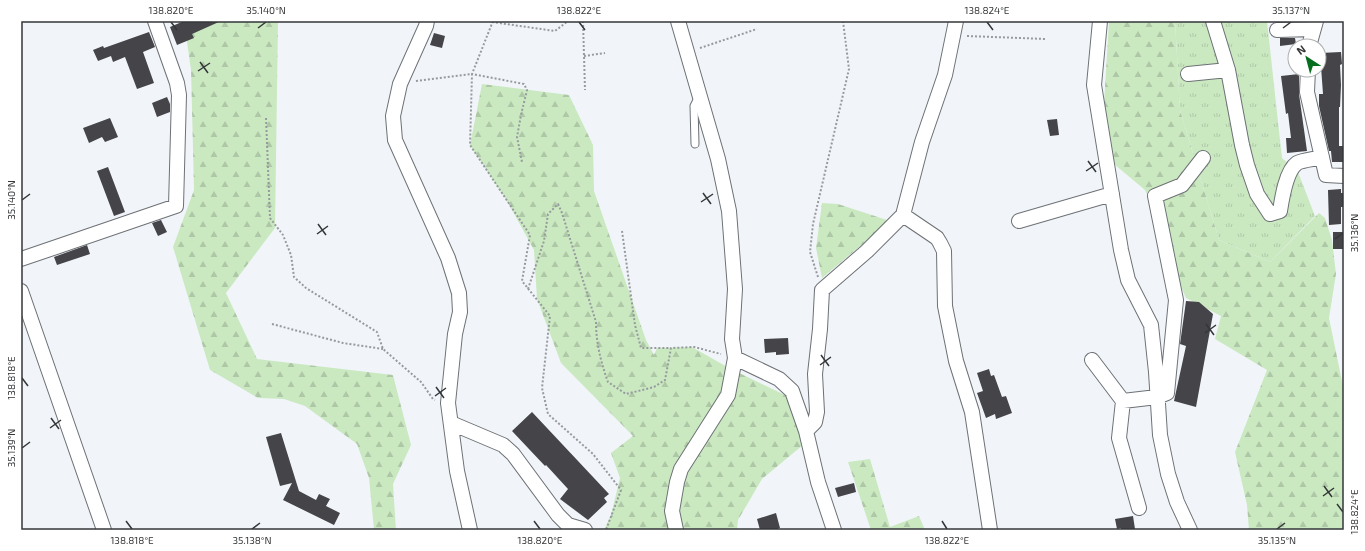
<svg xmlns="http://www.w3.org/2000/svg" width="1365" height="551" font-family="'Exo 2',sans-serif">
<defs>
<pattern id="grass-tufts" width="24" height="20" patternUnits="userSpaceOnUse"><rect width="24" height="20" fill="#cae9c1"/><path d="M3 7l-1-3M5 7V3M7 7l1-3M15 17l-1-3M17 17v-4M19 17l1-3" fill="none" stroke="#aec8a7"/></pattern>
<pattern id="forest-firs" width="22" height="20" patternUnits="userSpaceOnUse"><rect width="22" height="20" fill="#cae9c1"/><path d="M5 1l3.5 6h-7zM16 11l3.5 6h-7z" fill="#aec8a7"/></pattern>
</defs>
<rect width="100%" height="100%" fill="#f1f5fa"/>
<path fill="url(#grass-tufts)" d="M 1175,21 L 1267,21 L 1282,158 L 1298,172 L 1315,216 L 1270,262 L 1219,240 L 1180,110 Z"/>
<path fill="url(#forest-firs)" d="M 184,21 L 278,21 L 275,228 L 226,293 L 257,359 L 393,375 L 411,445 L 393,484 L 396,530 L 374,530 L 369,478 L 357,444 L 305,406 L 284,399 L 258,398 L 210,370 L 173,247 L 194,190 L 191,70 Z
M 1109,21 L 1175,21 L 1180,110 L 1219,240 L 1270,262 L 1319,213 L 1325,218 L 1332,240 L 1336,274 L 1329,318 L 1344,391 L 1344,530 L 1249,530 L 1247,505 L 1235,452 L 1267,370 L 1215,339 L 1221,316 L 1186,298 L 1177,277 L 1175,254 L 1145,190 L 1114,164 L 1103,120 Z
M 482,84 L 569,95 L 593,145 L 594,191 L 646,340 L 654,355 L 657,348 L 692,347 L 729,368 L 787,396 L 803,445 L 762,479 L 738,520 L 737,530 L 604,530 L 611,515 L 620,478 L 611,453 L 633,436 L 561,363 L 537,299 L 534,250 L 507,201 L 470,145 Z
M 822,203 L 838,204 L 890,221 L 822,278 L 816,248 Z
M 870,459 L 890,527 L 919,516 L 925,530 L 871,530 L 848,462 Z"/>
<path fill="#444449" d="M 184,21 L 221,21 L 192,34 L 194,38 L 177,45 L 170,27 Z
M 149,32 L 155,47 L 143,52 L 154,83 L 137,89 L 125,57 L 113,62 L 111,56 L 98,61 L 93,50 L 103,46 L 104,48 Z
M 434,33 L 445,36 L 442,48 L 430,45 Z
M 1280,38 L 1295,38 L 1296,44 L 1280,46 Z
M 1341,52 L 1342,64 L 1340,65 L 1341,85 L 1340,107 L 1339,107 L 1339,146 L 1344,146 L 1344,162 L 1332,162 L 1331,151 L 1329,151 L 1319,106 L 1319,94 L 1323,94 L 1320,53 Z
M 1299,74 L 1299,94 L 1307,151 L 1287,153 L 1286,138 L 1291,138 L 1288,113 L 1286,114 L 1281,76 Z
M 167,97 L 170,104 L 170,112 L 157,117 L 152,103 Z
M 110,118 L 118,137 L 105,142 L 102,137 L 89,143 L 83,128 Z
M 1057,119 L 1059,135 L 1050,136 L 1047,120 Z
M 108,167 L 125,212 L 114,216 L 97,171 Z
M 1341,189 L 1341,193 L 1344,193 L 1344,207 L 1341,207 L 1341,224 L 1329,225 L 1328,190 Z
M 161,220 L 167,232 L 158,236 L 152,223 Z
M 1333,232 L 1344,232 L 1344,249 L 1333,249 Z
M 87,245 L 90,254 L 57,265 L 54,257 Z
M 1186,301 L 1199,302 L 1213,314 L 1196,407 L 1174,401 L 1186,346 L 1180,344 Z
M 788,338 L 789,354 L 776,355 L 776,352 L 765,353 L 764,339 Z
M 989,369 L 991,376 L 994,375 L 1002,397 L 1006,396 L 1012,413 L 996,419 L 995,414 L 986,418 L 977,393 L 983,391 L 977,373 Z
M 532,412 L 609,494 L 604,498 L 607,502 L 588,520 L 560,499 L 568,489 L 546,465 L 545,466 L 512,431 Z
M 281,433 L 299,491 L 316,500 L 319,494 L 330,499 L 326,506 L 340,513 L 334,525 L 283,500 L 292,483 L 280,486 L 266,437 Z
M 854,483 L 856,492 L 838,497 L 835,488 Z
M 776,513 L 780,528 L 775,530 L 760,530 L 757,519 Z
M 1133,516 L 1135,529 L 1121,530 L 1121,528 L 1117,529 L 1115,519 Z"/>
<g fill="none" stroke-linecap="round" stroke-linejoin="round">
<g stroke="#6d7175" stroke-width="9">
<path id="service" d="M 695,144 L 694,106 L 696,102 L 700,98"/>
</g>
<g stroke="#6d7175" stroke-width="16">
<path id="minor" d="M 427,21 L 426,26 L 400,84 L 393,116 L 395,140 L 448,258 L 459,293 L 460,312 L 455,334 L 448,403 L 457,471 L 470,530
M 1100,21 L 1094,85 L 1121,250 L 1128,280 L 1151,325 L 1156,372 L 1160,435 L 1168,474 L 1177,502 L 1190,530
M 1213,21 L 1228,70 L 1242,145 L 1247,165 L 1257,194 L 1270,214 L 1280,211 C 1282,198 1286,171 1297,163 C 1302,160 1316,159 1322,157
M 1277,30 L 1313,29
M 1309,46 L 1316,21
M 1308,70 L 1307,92 L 1326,175 L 1344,176
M 1188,74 L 1228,70
M 903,215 L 937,238 L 940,243 L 944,251 L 945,306 L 956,361 L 972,412 L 990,530
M 1019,221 L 1112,194
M 21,259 L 176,206 L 179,95 L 177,83 L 155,21
M 21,291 L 104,530
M 735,358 L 779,379 L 792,391 L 806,431 L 818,482 L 834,530
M 1092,360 L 1123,401 L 1157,397 L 1167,393 L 1176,300 L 1155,196 L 1182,185 L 1203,158
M 1123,401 L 1119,438 L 1139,508
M 451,423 L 503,445 L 513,454 L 558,515 L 568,525 L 585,530
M 806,431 L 815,422 L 817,412 L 815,374 L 820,329 L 822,290 L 867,251 L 903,215 L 922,142 L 945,75 L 956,21
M 676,530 L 672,511 L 677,482 L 681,469 L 728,395 L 735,358 L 732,339 L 735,289 L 729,211 L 718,159 L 678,21"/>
</g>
<path stroke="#979a9d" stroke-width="2" stroke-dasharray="2 2" stroke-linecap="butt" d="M 493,21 L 472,74 L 524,84 L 527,90 L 521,115 L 517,137 L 522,162
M 583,21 L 585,90
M 492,22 L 555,31 L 568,21
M 967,36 L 1046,39
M 700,48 L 757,29
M 584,56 L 605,53
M 416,81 L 472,74 L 470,145 L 530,235 L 522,281 L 550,316 L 542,388 L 548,414 L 593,454 L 621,490 L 606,530
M 266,118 L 270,218 L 283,235 L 291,255 L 294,277 L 306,288 L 377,332 L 383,349 L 421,382 L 433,399 L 435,400
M 622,231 L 635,325 L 641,348 L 671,348
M 818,277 L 810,252 L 813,224 L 849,69 L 843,21
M 528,289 L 544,241 L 548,214 L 558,204 L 562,213 L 596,322 C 596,343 601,363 608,382 L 626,394 L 654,387 L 665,380 L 671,348 L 694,347 L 721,354
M 272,324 L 343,343 L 383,349"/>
<use href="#service" stroke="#fff" stroke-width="7"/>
<use href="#minor" stroke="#fff" stroke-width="14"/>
</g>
<path fill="none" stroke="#343638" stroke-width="1.5" d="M 171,22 L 177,30M 579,22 L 585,30M 987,22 L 993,30M 258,28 L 266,22M 1283,28 L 1291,22M 200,62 L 208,73M 198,71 L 210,63M 1088,161 L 1096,172M 1086,171 L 1098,163M 703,193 L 711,204M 22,200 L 30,194M 701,202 L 713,194M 318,224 L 326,235M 317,234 L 328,226M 1335,239 L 1343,233M 1206,324 L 1214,335M 1205,333 L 1216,325M 821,355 L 829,366M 820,365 L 831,357M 22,378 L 28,386M 436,387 L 444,398M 435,396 L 446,388M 51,418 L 59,429M 50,428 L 61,420M 22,448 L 30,442M 1324,486 L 1332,497M 1323,496 L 1334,488M 1337,504 L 1343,512M 126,521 L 132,529M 534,521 L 540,529M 942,521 L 947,529M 252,529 L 260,523M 1277,529 L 1285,523"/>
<rect width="1365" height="551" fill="none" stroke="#ffffff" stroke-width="44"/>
<g transform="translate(1307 58) rotate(324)"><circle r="19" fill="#ffffff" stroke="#aeafaf"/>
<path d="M0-3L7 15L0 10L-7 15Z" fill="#056f1f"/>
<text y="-6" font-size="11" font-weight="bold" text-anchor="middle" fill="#343638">N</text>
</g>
<rect x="22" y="22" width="1321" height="507" fill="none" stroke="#343638" stroke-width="1.5"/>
<g font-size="10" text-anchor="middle" fill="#343638">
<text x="171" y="14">138.820°E</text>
<text x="266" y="14">35.140°N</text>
<text x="579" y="14">138.822°E</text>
<text x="987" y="14">138.824°E</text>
<text x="1291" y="14">35.137°N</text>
<text transform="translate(11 200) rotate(-90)" y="4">35.140°N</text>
<text transform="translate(1354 233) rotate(-90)" y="4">35.136°N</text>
<text transform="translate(11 378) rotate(-90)" y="4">138.818°E</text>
<text transform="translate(11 448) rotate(-90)" y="4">35.139°N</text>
<text transform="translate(1354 512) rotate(-90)" y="4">138.824°E</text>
<text x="132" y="544">138.818°E</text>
<text x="252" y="544">35.138°N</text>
<text x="540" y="544">138.820°E</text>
<text x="947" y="544">138.822°E</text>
<text x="1277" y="544">35.135°N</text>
</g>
</svg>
